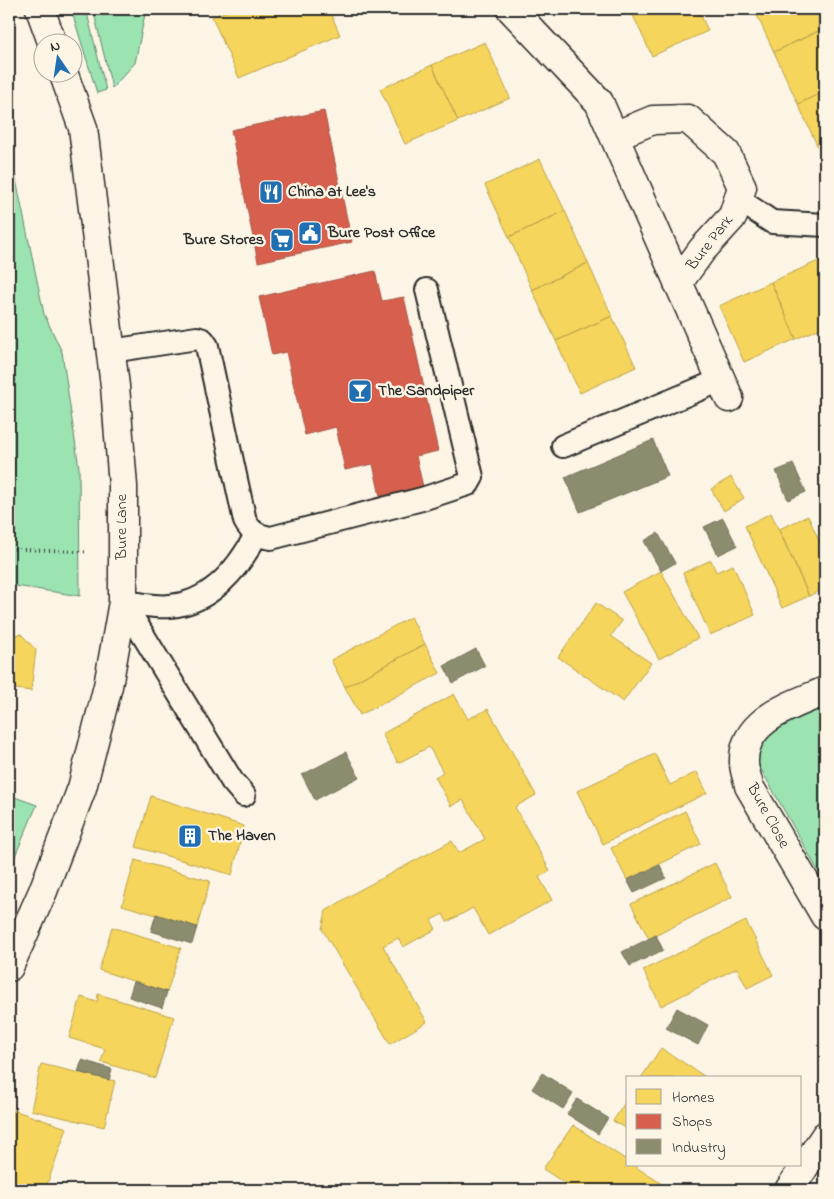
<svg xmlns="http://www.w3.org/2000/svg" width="834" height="1199" font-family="'Indie Flower',sans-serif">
<rect width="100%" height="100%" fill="#fcf5e5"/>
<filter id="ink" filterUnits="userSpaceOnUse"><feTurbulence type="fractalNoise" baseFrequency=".02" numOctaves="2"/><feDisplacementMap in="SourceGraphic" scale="10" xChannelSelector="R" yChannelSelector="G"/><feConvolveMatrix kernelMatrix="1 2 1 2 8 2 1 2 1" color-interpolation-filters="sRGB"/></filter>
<g filter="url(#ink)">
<path fill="#9be3b1" stroke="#63876e" d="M 71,9 L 86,9 L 106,90 L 97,93 Z
M 93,9 L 146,9 L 135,63 L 112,88 Z
M 9,146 L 44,314 L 62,352 L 79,468 L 80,596 L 9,585 Z
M 825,705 L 825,883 L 758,764 C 758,726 796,718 825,705 Z
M 9,795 L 37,805 L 9,870 Z"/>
<path fill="#f6d55c" stroke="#b9a24d" d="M 231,9 L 329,9 L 340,35 L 239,78 L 212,17 Z
M 630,9 L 698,9 L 708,31 L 652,56 Z
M 754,9 L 822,9 L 825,16 L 825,28 L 774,52 Z
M 825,28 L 825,91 L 798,104 L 774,52 Z
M 485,42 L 510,98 L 458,121 L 432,65 Z
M 432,65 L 458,121 L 405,144 L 380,89 Z
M 825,91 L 825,154 L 822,156 L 798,104 Z
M 540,159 L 565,211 L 509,237 L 485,185 Z
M 565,211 L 588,263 L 532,290 L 509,237 Z
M 823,259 L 825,264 L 825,326 L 796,339 L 771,282 Z
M 588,263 L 612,316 L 556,341 L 532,290 Z
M 771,282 L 796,339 L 744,362 L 719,306 Z
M 612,316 L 636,367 L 580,393 L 556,341 Z
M 731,477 L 744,498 L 724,511 L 711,489 Z
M 771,513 L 809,596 L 782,608 L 745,526 Z
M 808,516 L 825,554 L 825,588 L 809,596 L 779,529 Z
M 711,560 L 716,572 L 733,565 L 755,615 L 710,635 L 683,573 Z
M 661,571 L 698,638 L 659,659 L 622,592 Z
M 596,603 L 622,621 L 611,636 L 651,663 L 623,702 L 558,657 Z
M 411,617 L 425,644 L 345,687 L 331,660 Z
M 21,634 L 36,650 L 31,691 L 9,688 L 9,692 L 9,636 Z
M 425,644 L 440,673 L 360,715 L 345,687 Z
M 454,694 L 468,719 L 488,709 L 536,795 L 515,807 L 550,871 L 539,877 L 552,900 L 488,935 L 473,908 L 447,922 L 443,914 L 431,920 L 436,929 L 403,947 L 398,938 L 383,946 L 427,1022 L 390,1044 L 322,929 L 326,911 L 356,892 L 452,841 L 459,853 L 485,839 L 463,800 L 451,806 L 435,777 L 443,772 L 429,747 L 398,763 L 382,734 Z
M 655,754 L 670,785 L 697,772 L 707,793 L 603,844 L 577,791 Z
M 151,796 L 244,826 L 232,875 L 136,847 Z
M 685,811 L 701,844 L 627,880 L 611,848 Z
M 135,860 L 210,881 L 197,927 L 122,905 Z
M 715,863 L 732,897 L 649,939 L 631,904 Z
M 746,921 L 773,975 L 747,988 L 737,968 L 661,1006 L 643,970 Z
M 112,927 L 181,948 L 167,992 L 99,970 Z
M 98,994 L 174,1017 L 155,1078 L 101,1062 L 105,1049 L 69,1038 L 81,997 L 97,1002 Z
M 661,1048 L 707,1078 L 641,1078 Z
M 41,1064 L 115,1081 L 104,1127 L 31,1110 Z
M 628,1098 L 628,1130 L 613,1121 Z
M 13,1110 L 67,1128 L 45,1190 L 9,1189 L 9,1123 Z
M 573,1125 L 628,1161 L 628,1165 L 633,1165 L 665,1186 L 662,1190 L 620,1190 L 617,1188 L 616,1190 L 575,1190 L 543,1169 Z
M 449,1183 L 460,1190 L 444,1190 Z"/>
<path fill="#d6604d" stroke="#a35043" d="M 324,111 L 352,242 L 258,262 L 231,130 Z
M 375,271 L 382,301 L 404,297 L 438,451 L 416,456 L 423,487 L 380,496 L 373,464 L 345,470 L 336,427 L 305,435 L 286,352 L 272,355 L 259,297 Z"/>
<path fill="#8c8c6e" stroke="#6f6f5a" d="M 653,440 L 668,476 L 580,512 L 565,477 Z
M 793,464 L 806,492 L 788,500 L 776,471 Z
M 723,518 L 737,546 L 718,555 L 704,527 Z
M 658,533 L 675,563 L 661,571 L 644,541 Z
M 476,649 L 485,666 L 453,683 L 444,666 Z
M 346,752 L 359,777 L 315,800 L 302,775 Z
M 660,865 L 666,878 L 634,893 L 627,880 Z
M 156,914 L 197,927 L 192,944 L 151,931 Z
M 656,935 L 663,950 L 630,966 L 622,952 Z
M 134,981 L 167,992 L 162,1008 L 129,997 Z
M 677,1008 L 708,1025 L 698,1045 L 666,1028 Z
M 82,1060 L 112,1069 L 109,1080 L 78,1072 Z
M 542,1073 L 573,1093 L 563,1109 L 532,1089 Z
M 577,1099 L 608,1118 L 598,1134 L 567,1114 Z"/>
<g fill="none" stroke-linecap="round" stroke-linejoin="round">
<g stroke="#2b2b2b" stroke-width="26">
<path id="service" d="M 738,199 L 772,222 L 825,225
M 111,351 L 197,338 L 203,340 L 207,346 L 245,521 C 251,533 259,536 271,538 L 422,499 L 468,484 L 472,477 L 427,290
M 563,446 L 721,380
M 123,602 L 232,781 L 244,795
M 123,602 C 138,603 155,608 170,606 C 210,603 238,569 256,535"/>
</g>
<g stroke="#2b2b2b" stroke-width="31">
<path id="minor" d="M 511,9 L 599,102 L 729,398
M 614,136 L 653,120 L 688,119 L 726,153 L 742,187 L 733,216 L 702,250 L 678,283
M 825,691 C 793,705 742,719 744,763 C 744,771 748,779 749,786 L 825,916
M 789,1190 L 825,1136"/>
</g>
<g stroke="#2b2b2b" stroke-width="31">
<path id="tertiary" d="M 40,9 L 52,42
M 9,967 L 43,891 L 82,788 L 108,686 L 123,602 L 123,486 L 115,386 L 83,128 L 63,72"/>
</g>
<path stroke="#2b2b2b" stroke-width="3" stroke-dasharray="1 4" stroke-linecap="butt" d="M 9,549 L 88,552"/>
<use href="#service" stroke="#fcf5e5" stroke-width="22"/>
<use href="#minor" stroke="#fcf5e5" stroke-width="28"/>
<use href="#tertiary" stroke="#fcf5e5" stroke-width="28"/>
</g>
</g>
<defs>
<g id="restaurant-square" transform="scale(1.25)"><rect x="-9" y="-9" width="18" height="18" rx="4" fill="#1f6fb2" stroke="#fcf5e5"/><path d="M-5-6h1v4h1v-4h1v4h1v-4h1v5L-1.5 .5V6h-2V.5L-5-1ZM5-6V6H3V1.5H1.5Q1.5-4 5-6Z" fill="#fff"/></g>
<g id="civic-square" transform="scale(1.25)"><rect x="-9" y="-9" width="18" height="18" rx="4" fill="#1f6fb2" stroke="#fcf5e5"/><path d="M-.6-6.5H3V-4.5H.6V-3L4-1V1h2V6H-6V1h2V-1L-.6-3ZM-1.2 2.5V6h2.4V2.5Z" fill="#fff"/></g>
<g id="supermarket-square" transform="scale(1.25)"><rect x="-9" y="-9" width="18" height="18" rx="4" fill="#1f6fb2" stroke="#fcf5e5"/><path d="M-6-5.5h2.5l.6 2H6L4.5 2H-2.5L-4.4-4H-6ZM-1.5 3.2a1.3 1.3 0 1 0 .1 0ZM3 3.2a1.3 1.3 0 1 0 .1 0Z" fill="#fff"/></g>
<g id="bar-square" transform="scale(1.25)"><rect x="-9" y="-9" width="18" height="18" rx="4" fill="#1f6fb2" stroke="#fcf5e5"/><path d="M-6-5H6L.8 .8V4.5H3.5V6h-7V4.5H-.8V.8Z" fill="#fff"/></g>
<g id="building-square" transform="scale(1.25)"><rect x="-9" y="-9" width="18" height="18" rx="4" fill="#1f6fb2" stroke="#fcf5e5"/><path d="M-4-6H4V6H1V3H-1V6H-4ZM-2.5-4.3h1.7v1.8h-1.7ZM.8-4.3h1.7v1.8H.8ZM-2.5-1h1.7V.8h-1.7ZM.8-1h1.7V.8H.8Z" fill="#fff"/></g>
</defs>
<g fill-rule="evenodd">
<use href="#restaurant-square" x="271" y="192"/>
<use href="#civic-square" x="310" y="233"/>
<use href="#supermarket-square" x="282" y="240"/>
<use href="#bar-square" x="360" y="391"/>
<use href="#building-square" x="190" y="836"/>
</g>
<g text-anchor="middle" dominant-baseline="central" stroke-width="5" stroke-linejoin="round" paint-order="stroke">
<g font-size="16" font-weight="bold" fill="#2b2b2b" stroke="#fcf5e5" text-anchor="start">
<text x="288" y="192">China at Lee's</text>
<text x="328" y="233">Bure Post Office</text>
<text x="264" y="240" text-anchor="end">Bure Stores</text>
<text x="378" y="391">The Sandpiper</text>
<text x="208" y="836">The Haven</text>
</g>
<g font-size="16" fill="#2b2b2b" stroke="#fcf5e5">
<text transform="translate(710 243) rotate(-52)">Bure Park</text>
<text transform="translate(122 527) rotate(-90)">Bure Lane</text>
<text transform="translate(768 816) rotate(61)">Bure Close</text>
</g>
</g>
<rect width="834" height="1199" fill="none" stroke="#fcf5e5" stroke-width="30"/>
<rect x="15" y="15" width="804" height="1169" fill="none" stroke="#2b2b2b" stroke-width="2" filter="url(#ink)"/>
<rect x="626" y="1076" width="175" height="90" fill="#fcf5e5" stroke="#a8a49b"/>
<rect x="636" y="1089" width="25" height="15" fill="#f6d55c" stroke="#a8a49b"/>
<text x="672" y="1102" font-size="15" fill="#2b2b2b">Homes</text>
<rect x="636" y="1114" width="25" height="15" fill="#d6604d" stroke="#a8a49b"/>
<text x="672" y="1126" font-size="15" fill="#2b2b2b">Shops</text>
<rect x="636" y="1139" width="25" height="15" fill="#8c8c6e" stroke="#a8a49b"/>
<text x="672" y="1152" font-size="15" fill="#2b2b2b">Industry</text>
<g transform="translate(58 58) rotate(347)"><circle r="24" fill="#fcf5e5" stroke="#a8a49b"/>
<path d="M0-4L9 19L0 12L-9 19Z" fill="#1f6fb2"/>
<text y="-8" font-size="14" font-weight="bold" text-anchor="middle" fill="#2b2b2b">N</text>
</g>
</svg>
